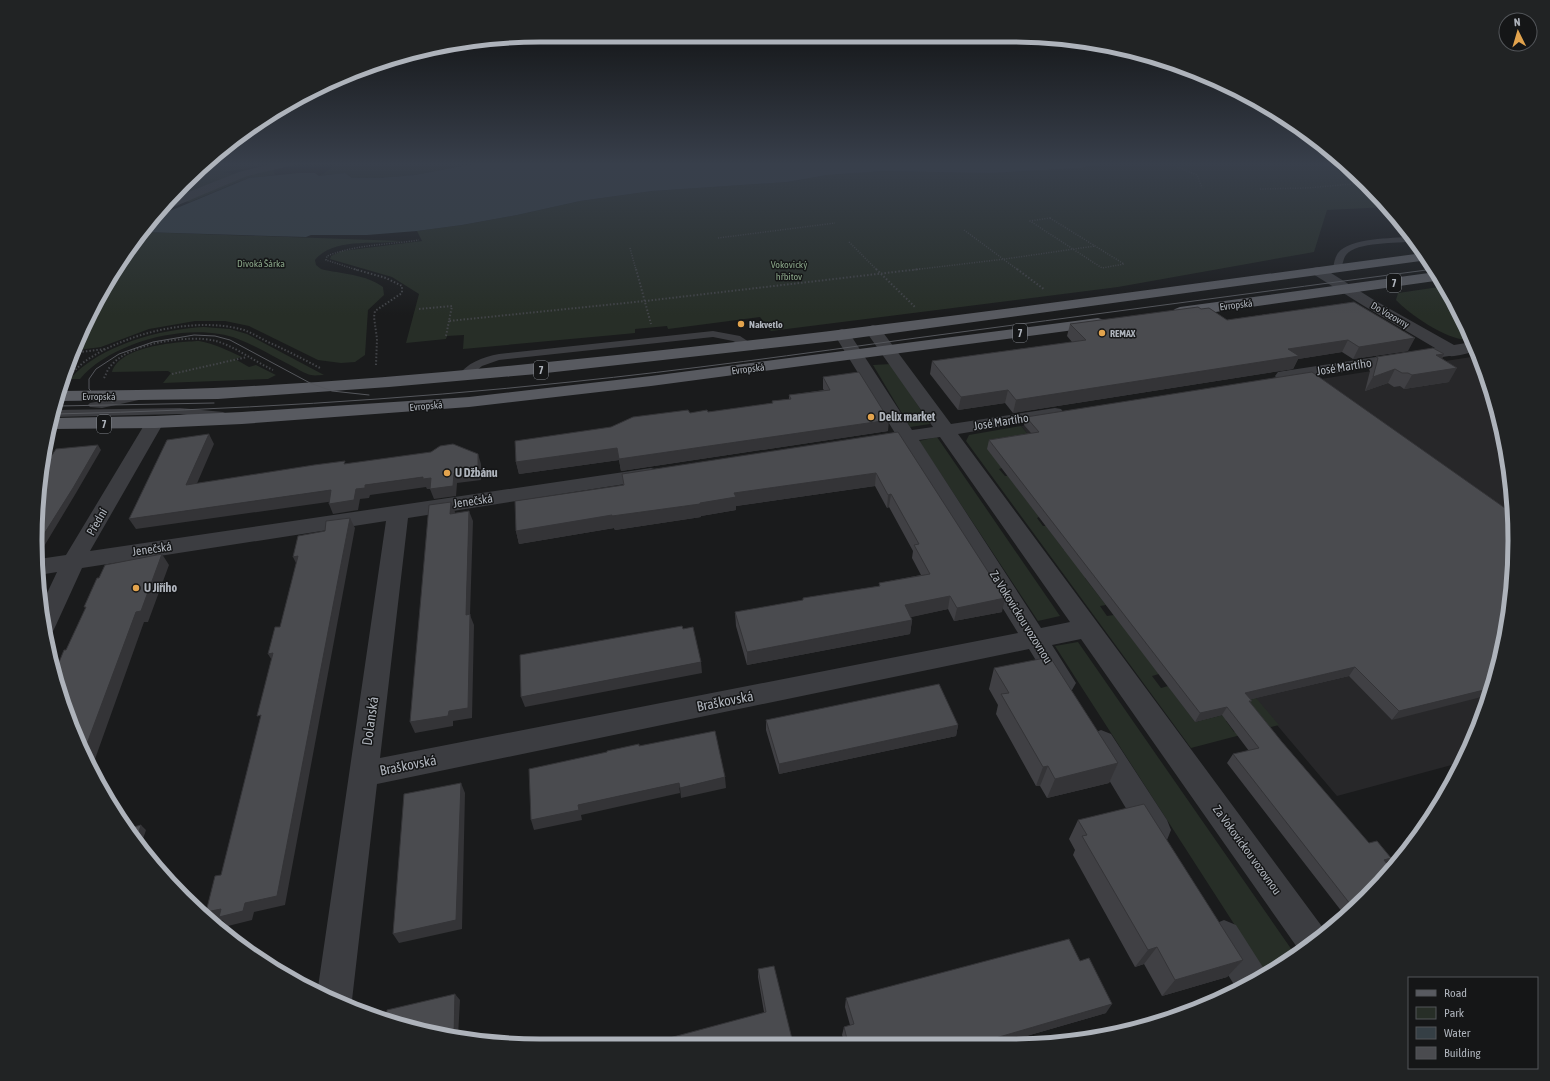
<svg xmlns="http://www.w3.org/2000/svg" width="1550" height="1081" font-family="'Asap Condensed',sans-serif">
<rect width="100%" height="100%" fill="#1a1b1c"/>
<path fill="#272729" d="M 1478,356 L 1488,378 L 1511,474 L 1514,573 L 1498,671 L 1462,765 L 1459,763 L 1337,796 L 1036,440 L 1032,439 L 1021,426 L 1397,367 L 1400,368 Z"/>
<path fill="#272e27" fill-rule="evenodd" d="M 211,163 L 278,163 L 224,172 L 234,174 L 162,206 Z
M 339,163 L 478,163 L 415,175 L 379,178 L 352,178 L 345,173 L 319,176 Z
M 1107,163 L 1343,163 L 1389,207 L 1327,210 L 1314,252 L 1118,287 L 771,331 L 760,317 L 668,329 L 667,326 L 635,329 L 635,333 L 625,334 L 463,349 L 464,335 L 447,336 L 446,339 L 406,343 L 419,294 L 392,277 L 330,259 L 331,256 L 342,251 L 422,241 L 417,231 L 462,225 L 517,215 L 580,201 L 652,191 L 787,182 L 827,175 L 882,171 L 989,173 L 1080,168 Z
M 273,168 L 275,175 L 249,178 L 240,181 L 190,202 L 183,201 L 242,176 Z
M 142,232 L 403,241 C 378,245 333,237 315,260 L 316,265 L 321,269 C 341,274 366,274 383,287 L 384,295 L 368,310 L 365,355 L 355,362 L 341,363 L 318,360 L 249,326 L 225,321 L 195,321 L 149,329 L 101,347 L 78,350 L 71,355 L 74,347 L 103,288 Z
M 1446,286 L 1447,288 L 1471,339 C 1452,344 1409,314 1396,300 L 1398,293 Z
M 204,327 L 230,329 L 247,334 L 324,375 C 320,375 315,376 311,375 C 305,374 298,369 292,366 C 274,357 256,346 238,339 C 192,321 112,341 80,379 L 70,379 C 100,345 160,329 204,327 Z
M 199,341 C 215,344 227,350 242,357 L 235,359 L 249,367 L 256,365 L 276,375 L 268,379 L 163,383 L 171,373 L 168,371 L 112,372 C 120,346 175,342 199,341 Z
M 891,364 L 930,424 L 910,427 L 873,365 Z
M 1021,426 L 1032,439 L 1035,438 L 1279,725 L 1191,748 L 966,441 L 969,435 ZM 1025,443 L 1106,541 L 1064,550 L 1046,526 L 1043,526 L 1037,518 L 1039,517 L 1008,476 L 1005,476 L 999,469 L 1002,468 L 988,449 ZM 1130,568 L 1152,595 L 1158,594 L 1167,604 L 1161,606 L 1208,663 L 1215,661 L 1225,673 L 1218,675 L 1246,709 L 1195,722 L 1168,686 L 1161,688 L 1152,676 L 1159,674 L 1114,615 L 1107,616 L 1100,606 L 1106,605 L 1085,578 ZM 1246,716 L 1256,727 L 1234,732 L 1226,721 Z
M 937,437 L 1060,616 L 1038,621 L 919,441 Z
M 1078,642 L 1294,953 L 1265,972 L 1055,646 Z"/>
<path fill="#353f45" d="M 478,163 L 1107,163 L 1080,168 L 1025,171 L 989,173 L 882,171 L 827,175 L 787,182 L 652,191 L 580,201 L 517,215 L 462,225 L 417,231 L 367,235 L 311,235 L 306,237 L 142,232 L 153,218 L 249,178 L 299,173 L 315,173 L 319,176 L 345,173 L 352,178 L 379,178 L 415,175 Z"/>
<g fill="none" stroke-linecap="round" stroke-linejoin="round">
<path stroke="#424448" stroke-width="1.5" stroke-dasharray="1 1.5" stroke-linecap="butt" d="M 1168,163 L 1197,175 L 1202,188
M 1260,189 L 1307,188 L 1363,183
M 1050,218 L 1124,264 L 1102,268 L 1030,221 Z
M 964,230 L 1018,270
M 718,238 L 835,223
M 849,242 L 877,270
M 630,248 L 636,270
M 357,270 L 326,260 L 327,256 C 357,244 388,245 419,240
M 912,270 L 1005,259 L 1095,246"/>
<path stroke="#424448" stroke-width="2" stroke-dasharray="1.5 2" stroke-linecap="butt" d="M 354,269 L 386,278 L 402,286 L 402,293 L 375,311 L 374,317 L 377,339 L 376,365
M 636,269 L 651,324
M 876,269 L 915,307
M 1017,269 L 1045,290
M 419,309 L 452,306 L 449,321 L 645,301 L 920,269
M 446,336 L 449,321
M 72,353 L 105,349
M 172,374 L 247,357
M 68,377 C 73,372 78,367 84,362 C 125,333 195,316 244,330 C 252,333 260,338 268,342 C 286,350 303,359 320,368
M 104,378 C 106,375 107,370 110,367 C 127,343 189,334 216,341 C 236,347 254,361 273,370"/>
<path fill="#3c3d41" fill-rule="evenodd" d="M 1411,237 L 1414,241 C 1397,244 1357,241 1346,255 C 1343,259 1343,265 1340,270 L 1337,271 L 1333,268 C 1334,263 1335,257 1338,253 C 1350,238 1392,238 1411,237 Z
M 713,331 L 740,336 L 755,346 L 750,349 L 733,341 L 713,337 L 499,360 L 482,366 L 466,379 L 462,380 L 457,377 C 467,363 482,357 499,354 Z
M 144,393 L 148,394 L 150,396 L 148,398 L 102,408 L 90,407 L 88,405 L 90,403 Z
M 180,408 L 223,412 L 227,414 L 229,416 L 227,418 L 223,420 L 180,414 L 55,417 L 56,410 Z"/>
<path fill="#3c3d41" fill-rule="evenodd" d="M 275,163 L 295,163 L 294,165 L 247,176 L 164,211 L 158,211 L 168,200 L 239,172 Z"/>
<path fill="#3c3d41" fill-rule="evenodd" d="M 1318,267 L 1323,268 L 1374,300 L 1454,345 L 1472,342 L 1476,351 C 1468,353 1456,357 1449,356 L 1284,381 L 1278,380 L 1275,376 L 1278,372 L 1284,371 L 1435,348 L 1364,306 L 1313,274 L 1311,271 L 1313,268 Z
M 873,325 L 879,327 L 951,424 L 1055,408 L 1061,409 L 1064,413 L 1061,417 L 1055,418 L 958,434 L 1326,932 L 1299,950 L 1081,639 L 1052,645 L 1076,683 L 1072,690 L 1063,693 L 1054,690 L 1029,649 L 377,784 L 352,1000 L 349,1006 L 317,994 L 386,521 L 82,568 L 56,625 L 53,631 L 46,634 L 40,608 L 57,572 L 39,575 L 39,559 L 66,555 L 146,422 L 148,418 L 155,416 L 162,418 L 164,422 L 90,551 L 651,468 L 658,470 L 661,474 L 658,478 L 651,480 L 408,518 L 380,758 L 1018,633 L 901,443 L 871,448 L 864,446 L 861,442 L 864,438 L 895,433 L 834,334 L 836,331 L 842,329 L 848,331 L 912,430 L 933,427 L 865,330 L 867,327 ZM 940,437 L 1070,622 L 1041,628 L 919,440 Z
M 1101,730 L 1111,734 L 1167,820 L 1171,830 L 1167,840 L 1156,844 L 1145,840 L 1091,750 L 1087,742 L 1091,734 Z
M 1224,920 L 1236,925 L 1266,972 L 1238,991 L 1212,949 L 1207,937 L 1212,925 Z"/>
<path fill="#585a60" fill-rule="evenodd" d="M 1423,253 L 1428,260 L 834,341 L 537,374 L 389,387 L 218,399 L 59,401 L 62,391 C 112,390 163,390 213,388 C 348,382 483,369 617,355 C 887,327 1154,289 1423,253 Z
M 1436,272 L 1442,280 L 1180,317 L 1175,315 L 1172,312 L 1175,309 L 1180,307 Z
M 1098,318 L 1104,320 L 1106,323 L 1104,326 L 651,386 L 469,407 L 242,424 L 155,428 L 51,429 L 54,418 L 155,416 L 242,412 L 469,397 L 651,376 Z"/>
<path stroke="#55575c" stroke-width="1" d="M 113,402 L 98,398 L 89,389 L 89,379 L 96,369 L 119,354 L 153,342 L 194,335 L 215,336 L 230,340 L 310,383 L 332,391 L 369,395
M 58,406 L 214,403
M 56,414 C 228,410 400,400 570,382 C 686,370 801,354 916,338 C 1089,315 1261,292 1434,269"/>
</g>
<path fill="#404044" d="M 1354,302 L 1408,351 L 1353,359 L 1342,352 L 1298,359 L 1293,369 L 1013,413 L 1005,403 L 958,410 L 930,374 L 932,361 L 1072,342 L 1067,336 L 1070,324 L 1201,309 L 1227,320 Z
M 1444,354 L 1442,359 L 1449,382 L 1404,389 L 1400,386 L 1394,387 L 1388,383 L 1365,391 L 1370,371 L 1369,370 L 1376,357 Z
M 823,377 L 888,431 L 621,471 L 619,460 L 519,474 L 516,462 L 611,427 L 690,413 L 708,412 L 772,403 L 772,401 L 789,399 L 789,395 L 824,390 L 823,389 Z
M 1026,417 L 1514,573 L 1392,720 L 1349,676 L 1251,699 L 1250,703 L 1282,742 L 1391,869 L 1346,917 L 1227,763 L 1233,754 L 1249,751 L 1222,715 L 1195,722 L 987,449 L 989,440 L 1031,433 L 1024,425 Z
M 898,432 L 1002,612 L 954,621 L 948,609 L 910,617 L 912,620 L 910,634 L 747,665 L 736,626 L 735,612 L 803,600 L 803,598 L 879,586 L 879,583 L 921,575 L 912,558 L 913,551 L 889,507 L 887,508 L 875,486 L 736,506 L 736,510 L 701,516 L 701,517 L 615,530 L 614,528 L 519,544 L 516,531 L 623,485 L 622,474 Z
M 994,668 L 1118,763 L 1109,783 L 1047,798 L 1040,786 L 1036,786 L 996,714 L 998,705 L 989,689 Z
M 766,720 L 958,725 L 956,736 L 779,774 L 766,730 Z
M 1078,820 L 1243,960 L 1227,977 L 1162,996 L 1144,964 L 1135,967 L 1073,855 L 1075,850 L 1069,839 Z
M 758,969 L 793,1043 L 764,1012 L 758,977 Z
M 846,998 L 1106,1013 L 1006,1042 L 845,1043 L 842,1035 L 844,1027 L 850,1025 L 845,1007 Z"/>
<path fill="#343437" d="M 1415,338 L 1408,351 L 1353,359 L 1359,347 Z
M 1348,340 L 1342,352 L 1298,359 L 1293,369 L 1013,413 L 1016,400 L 1288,349 Z
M 1444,354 L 1436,368 L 1436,355 Z
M 1457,368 L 1449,382 L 1404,389 L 1412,375 Z
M 1395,369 L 1388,383 L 1365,391 L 1373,377 Z
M 1008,390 L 1005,403 L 958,410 L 961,397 Z
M 889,420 L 888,431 L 621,471 L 619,459 Z
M 209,434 L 214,444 L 192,495 L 186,485 Z
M 98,445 L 101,450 L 76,493 L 43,548 L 39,549 L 39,542 Z
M 617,448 L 619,460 L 519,474 L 516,462 Z
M 478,454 L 481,464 L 481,480 L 457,483 L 456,496 L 434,499 L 430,489 L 427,489 L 426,487 L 370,495 L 369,498 L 360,499 L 358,510 L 333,514 L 329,504 L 356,489 L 365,485 L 454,473 Z
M 876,473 L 875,486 L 736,506 L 736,510 L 701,516 L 701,517 L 615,530 L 614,528 L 519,544 L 516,531 L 612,515 L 700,503 L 734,493 Z
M 331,490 L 335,501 L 136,529 L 129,519 Z
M 891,494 L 889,507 L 887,508 L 888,495 Z
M 451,502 L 455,512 L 454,524 L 450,514 Z
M 469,511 L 473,521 L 470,615 L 474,625 L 472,718 L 453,721 L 453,726 L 415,733 L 410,722 L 449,711 L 466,615 Z
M 350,518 L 355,528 L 285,905 L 254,912 L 252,920 L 228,926 L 222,920 L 215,921 L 206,912 L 245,903 Z
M 162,554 L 169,565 L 148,622 L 144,622 L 95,759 L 90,761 L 88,766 L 81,750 L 136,612 Z
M 298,556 L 298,567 L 293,557 Z
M 950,596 L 948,609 L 903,619 L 905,605 Z
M 1005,598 L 1002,612 L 954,621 L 957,608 Z
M 912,620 L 910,634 L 747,665 L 747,652 Z
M 273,653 L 275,665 L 268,654 Z
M 701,662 L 702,673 L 525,707 L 521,697 Z
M 1355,667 L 1349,676 L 1240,702 L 1245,693 Z
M 1492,688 L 1489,695 L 1392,720 L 1399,711 Z
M 1227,707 L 1222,715 L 1195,722 L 1200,713 Z
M 958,725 L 956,736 L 779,774 L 779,764 Z
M 1118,763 L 1109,783 L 1047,798 L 1055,779 Z
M 1048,766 L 1040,786 L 1036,786 L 1043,767 Z
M 725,777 L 726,788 L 681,798 L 680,788 Z
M 461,783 L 465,793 L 462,929 L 399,943 L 393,934 Z
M 679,783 L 680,793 L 581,815 L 582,820 L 534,830 L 531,820 L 578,805 Z
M 141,825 L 146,830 L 141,845 L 137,839 Z
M 1391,858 L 1383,866 L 1384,860 Z
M 1157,947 L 1144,964 L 1135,967 L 1148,950 Z
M 265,957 L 273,966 L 273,967 L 264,961 Z
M 1243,960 L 1227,977 L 1162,996 L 1175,980 Z
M 455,994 L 460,1000 L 458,1037 L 454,1036 Z
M 1112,1004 L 1106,1013 L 1006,1042 L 982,1042 Z"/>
<path fill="#4a4b4f" stroke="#343437" d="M 1354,302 L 1415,338 L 1359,347 L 1348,340 L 1288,349 L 1299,356 L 1016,400 L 1008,390 L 961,397 L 932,361 L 1086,340 L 1070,324 L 1198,307 L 1201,309 L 1209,308 L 1227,320 Z
M 1433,348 L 1444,354 L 1436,355 L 1457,368 L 1412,375 L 1408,373 L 1402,373 L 1395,369 L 1373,377 L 1378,358 L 1376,357 Z
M 859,372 L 889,420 L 619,459 L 617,448 L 516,462 L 515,441 L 611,427 L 633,417 L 688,410 L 690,413 L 707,410 L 708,412 L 773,403 L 772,401 L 791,399 L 789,395 L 830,390 L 823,377 Z
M 1312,372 L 1512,513 L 1514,573 L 1504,632 L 1503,632 L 1504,633 L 1498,671 L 1492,688 L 1399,711 L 1355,667 L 1245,693 L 1252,701 L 1249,701 L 1282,742 L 1369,843 L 1377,841 L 1391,858 L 1384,860 L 1391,869 L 1354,909 L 1233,754 L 1259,748 L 1227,707 L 1200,713 L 989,440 L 1039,432 L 1026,417 Z
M 898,432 L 1005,598 L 957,608 L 950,596 L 905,605 L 912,620 L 747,652 L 735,612 L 803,600 L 803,598 L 880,586 L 879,583 L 930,574 L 914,545 L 919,544 L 891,494 L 888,495 L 876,473 L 734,493 L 736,497 L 700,503 L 700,504 L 612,516 L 612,515 L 516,531 L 515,501 L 624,485 L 622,474 Z
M 209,434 L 186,485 L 314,465 L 345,461 L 344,464 L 431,452 L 440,446 L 453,444 L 478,454 L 478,469 L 454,473 L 453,486 L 430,489 L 431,478 L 423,479 L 423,477 L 365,485 L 365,488 L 356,489 L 354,500 L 329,504 L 331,490 L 129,519 L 167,440 Z
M 98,445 L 73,488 L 39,542 L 40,473 L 56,449 Z
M 451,502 L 450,514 L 469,511 L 466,615 L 470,614 L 468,708 L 449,711 L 448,716 L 410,722 L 429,505 Z
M 350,518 L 277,896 L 245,903 L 243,911 L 219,917 L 221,909 L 206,912 L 215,876 L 221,875 L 261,715 L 257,716 L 273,653 L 268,654 L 275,627 L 280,627 L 298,556 L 293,557 L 298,536 L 325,531 L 326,521 Z
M 162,554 L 141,611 L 136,612 L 85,749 L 81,750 L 62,703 L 55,672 L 64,650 L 66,650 L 86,607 L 84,607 L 97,578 L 99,578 L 105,565 Z
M 682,626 L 683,629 L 693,627 L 701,662 L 521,697 L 520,655 Z
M 1050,657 L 1118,763 L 1055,779 L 1048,766 L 1043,767 L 1001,694 L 1009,693 L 994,668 Z
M 939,684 L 958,725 L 779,764 L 766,720 Z
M 715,731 L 725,777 L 680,788 L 679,783 L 578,805 L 579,810 L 531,820 L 529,769 L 607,752 L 607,751 L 639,744 L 639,746 Z
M 461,783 L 456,920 L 393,934 L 404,794 Z
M 1144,804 L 1243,960 L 1175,980 L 1157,947 L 1148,950 L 1082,836 L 1087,835 L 1078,820 Z
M 141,825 L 137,839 L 130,828 Z
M 1069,939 L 1080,961 L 1089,958 L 1112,1004 L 982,1042 L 848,1043 L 844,1027 L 854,1024 L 846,998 Z
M 265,957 L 264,961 L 259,958 Z
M 774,966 L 793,1043 L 647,1044 L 766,1012 L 758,969 Z
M 455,994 L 454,1036 L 410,1029 L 386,1020 L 387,1010 Z"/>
<linearGradient id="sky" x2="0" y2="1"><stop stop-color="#0e0f0f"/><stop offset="0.52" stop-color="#383f4b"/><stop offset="1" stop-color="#383f4b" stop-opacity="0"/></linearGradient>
<rect width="1550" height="315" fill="url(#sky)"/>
<g fill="#e2a34d" stroke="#151617" stroke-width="1.5">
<circle cx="741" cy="324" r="4"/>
<circle cx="1102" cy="333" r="4"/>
<circle cx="871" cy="417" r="4"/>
<circle cx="447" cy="473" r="4"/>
<circle cx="136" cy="588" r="4"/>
</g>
<g text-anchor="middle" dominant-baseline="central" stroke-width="3" stroke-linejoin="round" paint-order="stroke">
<g font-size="10" fill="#88a487" stroke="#151617">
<text x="261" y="263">Divoká Šárka</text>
<text x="789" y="264">Vokovický<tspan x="789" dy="12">hřbitov</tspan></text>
</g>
<g font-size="10" fill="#aeb3bb" stroke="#151617">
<text transform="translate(1236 305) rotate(-7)">Evropská</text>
<text transform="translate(1390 315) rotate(30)">Do Vozovny</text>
<text transform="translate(748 369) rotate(-7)">Evropská</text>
<text x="99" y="396">Evropská</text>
<text transform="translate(426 406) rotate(-5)">Evropská</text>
</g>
<g font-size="10" font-weight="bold" fill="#aeb3bb" stroke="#151617" text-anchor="start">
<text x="749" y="324">Nakvetlo</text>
<text x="1110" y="333">REMAX</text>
</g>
<g fill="#151617" stroke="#80848a" stroke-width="1">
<rect x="1387" y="274" width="14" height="18" rx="3"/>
<rect x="1013" y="324" width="14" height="18" rx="3"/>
<rect x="534" y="361" width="14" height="18" rx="3"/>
<rect x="97" y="415" width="14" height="18" rx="3"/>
</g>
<g font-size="11" font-weight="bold" fill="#aeb3bb">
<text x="1394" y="283">7</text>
<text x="1020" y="333">7</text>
<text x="541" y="370">7</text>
<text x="104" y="424">7</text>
</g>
<g font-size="12" fill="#aeb3bb" stroke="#151617">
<text transform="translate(1344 367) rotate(-9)">José Martího</text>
<text transform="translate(1001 422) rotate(-9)">José Martího</text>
<text transform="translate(473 501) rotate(-8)">Jenečská</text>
<text transform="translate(97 522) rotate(-60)">Přední</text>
<text transform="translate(152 549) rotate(-8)">Jenečská</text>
<text transform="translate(1021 617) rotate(58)">Za Vokovickou vozovnou</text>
<text transform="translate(1247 850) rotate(54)">Za Vokovickou vozovnou</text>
</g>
<g font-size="12" font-weight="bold" fill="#aeb3bb" stroke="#151617" text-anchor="start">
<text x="879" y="417">Delix market</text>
<text x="455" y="473">U Džbánu</text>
<text x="144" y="588">U Jiřího</text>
</g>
<g font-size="14" fill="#aeb3bb" stroke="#151617">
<text transform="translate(725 701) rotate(-11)">Braškovská</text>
<text transform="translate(370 721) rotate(-82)">Dolanská</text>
<text transform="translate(408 765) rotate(-11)">Braškovská</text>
</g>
</g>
<path d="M0 0H1550V1081H0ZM540 42H1010A498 498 0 0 1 1508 540V541A498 498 0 0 1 1010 1039H540A498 498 0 0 1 42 541V540A498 498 0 0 1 540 42Z" fill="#212324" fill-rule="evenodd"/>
<path fill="none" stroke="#aeb3bb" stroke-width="5" d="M540 42H1010A498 498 0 0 1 1508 540V541A498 498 0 0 1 1010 1039H540A498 498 0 0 1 42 541V540A498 498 0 0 1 540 42Z"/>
<rect x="1408" y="977" width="130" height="92" fill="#151617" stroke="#525559"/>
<rect x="1416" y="990" width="20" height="6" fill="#585a60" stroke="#525559"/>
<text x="1444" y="997" font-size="12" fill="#aeb3bb">Road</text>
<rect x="1416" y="1007" width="20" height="12" fill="#272e27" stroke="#525559"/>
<text x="1444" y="1017" font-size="12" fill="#aeb3bb">Park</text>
<rect x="1416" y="1027" width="20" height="12" fill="#353f45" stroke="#525559"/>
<text x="1444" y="1037" font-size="12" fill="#aeb3bb">Water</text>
<rect x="1416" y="1047" width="20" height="12" fill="#4a4b4f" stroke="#525559"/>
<text x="1444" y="1057" font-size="12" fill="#aeb3bb">Building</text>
<g transform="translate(1518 32) rotate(355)"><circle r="19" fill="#151617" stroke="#525559"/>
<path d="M0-3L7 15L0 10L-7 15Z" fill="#e2a34d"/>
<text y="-6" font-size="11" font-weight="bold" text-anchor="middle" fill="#aeb3bb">N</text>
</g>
</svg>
